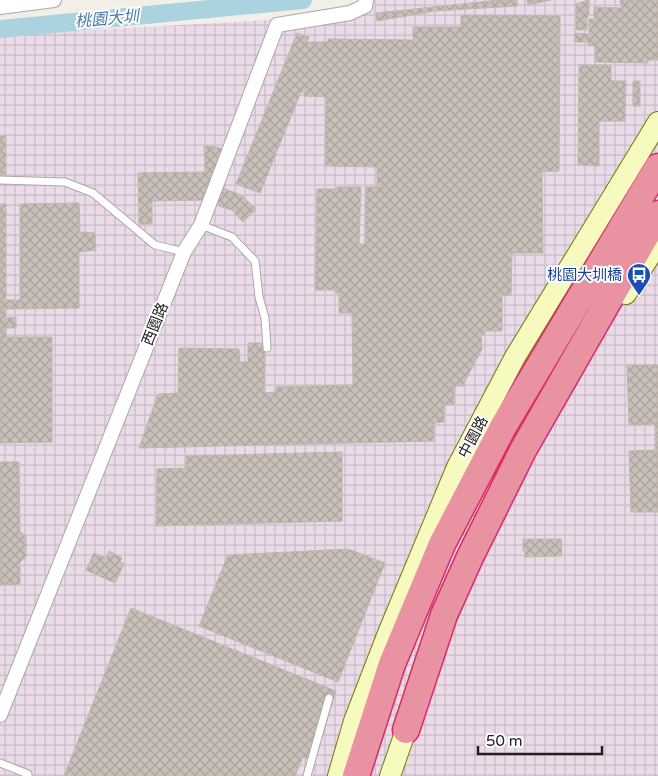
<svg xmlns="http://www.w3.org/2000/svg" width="658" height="776" font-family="'Varela Round','Noto Sans TC',sans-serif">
<defs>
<pattern id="industrial-grid" width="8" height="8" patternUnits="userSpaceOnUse" patternTransform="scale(1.25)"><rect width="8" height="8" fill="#ebdbe8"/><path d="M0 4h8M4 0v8" fill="none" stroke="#c9bcc7"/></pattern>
<pattern id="building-cross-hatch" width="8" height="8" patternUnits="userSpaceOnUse" patternTransform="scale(1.25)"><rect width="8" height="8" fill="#c7bfb8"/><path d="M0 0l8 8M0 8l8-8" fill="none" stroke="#aba49e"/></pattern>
</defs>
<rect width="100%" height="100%" fill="#f2efe9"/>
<path fill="url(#industrial-grid)" d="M 375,0 L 658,0 L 658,776 L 0,776 L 0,35 L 303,18 Z"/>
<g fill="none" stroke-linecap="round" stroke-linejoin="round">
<path stroke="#aad3df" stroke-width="18" d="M 0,29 L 303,0"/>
</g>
<path fill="url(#building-cross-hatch)" stroke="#c4b6ab" d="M 499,0 L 517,0 L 517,6 L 435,11 L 377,21 L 376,13 Z
M 527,0 L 551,0 L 528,5 Z
M 589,0 L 589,14 L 587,19 L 587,30 L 576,30 L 576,4 Z
M 620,0 L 658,0 L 658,60 L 648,60 L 648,63 L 595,62 L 595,46 L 588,46 L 588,42 L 574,42 L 575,33 L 589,34 L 589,19 L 594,19 L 594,7 L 622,8 Z
M 461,15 L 560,16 L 559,171 L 542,172 L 543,253 L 512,253 L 511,295 L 502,295 L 502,331 L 484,331 L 484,335 L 481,335 L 482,349 L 464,383 L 464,386 L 454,386 L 454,404 L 444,405 L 444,422 L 434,423 L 434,441 L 139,448 L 158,394 L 178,393 L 179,348 L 239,349 L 240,362 L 248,362 L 248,343 L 265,343 L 264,393 L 276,392 L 276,387 L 353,385 L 352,313 L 339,313 L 339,293 L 336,293 L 336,290 L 315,290 L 317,189 L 337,189 L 337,187 L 361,187 L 359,244 L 365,244 L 366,187 L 377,187 L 377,167 L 325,166 L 326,97 L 304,96 L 304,92 L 301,92 L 260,193 L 236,184 L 297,33 L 309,37 L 307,42 L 328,42 L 328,39 L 413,40 L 413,27 L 461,27 Z
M 579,65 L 611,65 L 611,81 L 626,81 L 625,121 L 599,121 L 599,166 L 578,165 Z
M 633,81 L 640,81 L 640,106 L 633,106 Z
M 0,136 L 6,136 L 6,174 L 0,174 Z
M 204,146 L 216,147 L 230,151 L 209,200 L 152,201 L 152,224 L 139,224 L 138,173 L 205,172 Z
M 222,188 L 241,195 L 256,209 L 243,222 L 232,210 L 219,206 L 217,202 Z
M 79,203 L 80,232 L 95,233 L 96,250 L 79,252 L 79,308 L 6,309 L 6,318 L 16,317 L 16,328 L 6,328 L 6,337 L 52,337 L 52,442 L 0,443 L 0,204 L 6,204 L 6,300 L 20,300 L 20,204 Z
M 627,365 L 658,365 L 658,512 L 631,512 L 629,451 L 656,450 L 655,424 L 629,425 Z
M 342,452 L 342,521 L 156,526 L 157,469 L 186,468 L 186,456 Z
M 0,462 L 19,462 L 20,532 L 26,536 L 26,557 L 20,562 L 20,584 L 0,585 Z
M 523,539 L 561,539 L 562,556 L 525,557 L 525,551 L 523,551 Z
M 348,549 L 385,563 L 338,682 L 199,626 L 228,555 Z
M 109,551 L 122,558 L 120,562 L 124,564 L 115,583 L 86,570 L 94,553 L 106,558 Z
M 131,608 L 336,691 L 314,762 L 303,757 L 295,776 L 64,776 Z"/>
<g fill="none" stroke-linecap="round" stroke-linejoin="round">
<g stroke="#a9a9a9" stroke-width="9">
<path id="lane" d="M 0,180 L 65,182 L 93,193 L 155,245 L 184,252
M 201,225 L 232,237 L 255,261 L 259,297 L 265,318 L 267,348
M 0,763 L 28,774 L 28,776
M 307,776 L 329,698"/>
</g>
<g stroke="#a9a9a9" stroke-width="16">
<path id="street" d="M 0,7 L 54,0
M 0,715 L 184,252 L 201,225 L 277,25 L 350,13 L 365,6 L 366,0"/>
</g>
<g stroke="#707d05" stroke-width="22">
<path id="secondary" d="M 626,294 L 658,243
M 338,776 L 354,721 L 388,633 L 457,467 L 515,357 L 658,122
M 390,776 L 406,730 L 412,717"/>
</g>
<g stroke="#dc2a67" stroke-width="29">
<path id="highway" d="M 406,730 L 444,615 L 470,557 L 523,450 L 658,214
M 356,776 L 392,664 L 442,544 L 503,427 L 658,167"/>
</g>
<use href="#lane" stroke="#fff" stroke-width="7"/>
<use href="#street" stroke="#fff" stroke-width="14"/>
<use href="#secondary" stroke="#f7fabf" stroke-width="20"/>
<use href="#highway" stroke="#e892a2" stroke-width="26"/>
</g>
<defs>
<g id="bus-pin" transform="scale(1.25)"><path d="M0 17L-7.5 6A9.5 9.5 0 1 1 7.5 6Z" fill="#1a4fb4" stroke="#fff"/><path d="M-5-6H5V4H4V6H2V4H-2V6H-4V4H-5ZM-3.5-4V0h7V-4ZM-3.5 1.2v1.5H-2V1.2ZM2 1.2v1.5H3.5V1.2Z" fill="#fff"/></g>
</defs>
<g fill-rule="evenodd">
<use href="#bus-pin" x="639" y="275"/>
</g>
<g text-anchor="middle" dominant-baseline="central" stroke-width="4" stroke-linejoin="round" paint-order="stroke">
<g font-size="15" fill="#164399" stroke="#fff" text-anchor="end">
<text x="622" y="275">桃園大圳橋</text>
</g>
<g font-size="15" fill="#222" stroke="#fff">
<text transform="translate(155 324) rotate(-68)">西園路</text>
<text transform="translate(473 437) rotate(-62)">中園路</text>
</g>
<g font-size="16" font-style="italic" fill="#4a7aab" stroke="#fff">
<text transform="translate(107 19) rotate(-5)">桃園大圳</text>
</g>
</g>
<path d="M478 746v8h124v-8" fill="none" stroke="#222222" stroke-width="2.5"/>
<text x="486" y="746" font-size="15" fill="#222222" stroke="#ffffff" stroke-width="4" paint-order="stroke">50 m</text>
</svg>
